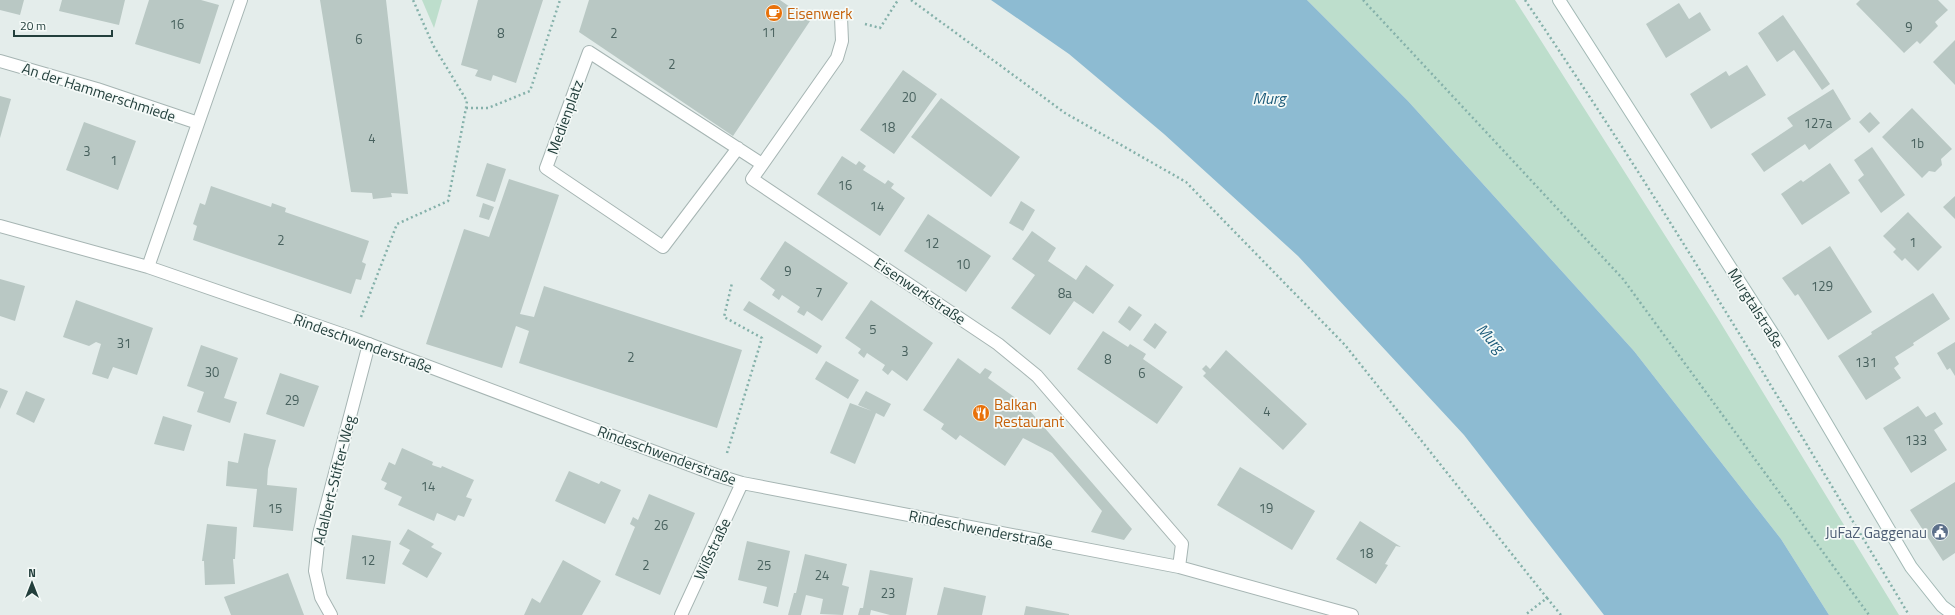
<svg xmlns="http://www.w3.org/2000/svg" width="1955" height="615" font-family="'Titillium Web',sans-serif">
<rect width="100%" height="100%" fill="#e4edeb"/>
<path fill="#bddecc" d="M 422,0 L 442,0 L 434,28 Z
M 1307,0 L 1515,0 L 1717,317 L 1899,615 L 1829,615 L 1781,539 L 1634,351 L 1408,101 Z"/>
<path fill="#8dbbd2" d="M 991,0 L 1307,0 L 1408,101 L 1634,351 L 1781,539 L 1829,615 L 1604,615 L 1464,435 L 1298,256 L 1164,134 L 1069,54 Z"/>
<path fill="#b9c8c4" d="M 0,0 L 24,0 L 20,15 L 0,10 Z
M 62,0 L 125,0 L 119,25 L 59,11 Z
M 149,0 L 201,0 L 219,5 L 200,64 L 135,44 Z
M 320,0 L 386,0 L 408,194 L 391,193 L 392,197 L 373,199 L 372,193 L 351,192 Z
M 478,0 L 543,0 L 516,83 L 493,75 L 491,81 L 475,76 L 478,70 L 461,65 Z
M 589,0 L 780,0 L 810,21 L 733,136 L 579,32 Z
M 1860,0 L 1938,0 L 1948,10 L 1935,22 L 1938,26 L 1920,44 L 1917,41 L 1904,53 L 1856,4 Z
M 1679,3 L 1689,19 L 1700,12 L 1711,30 L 1666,58 L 1646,24 Z
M 1783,15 L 1830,84 L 1822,90 L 1794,50 L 1777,62 L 1758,33 Z
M 1955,40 L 1955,85 L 1933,62 Z
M 1747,65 L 1766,95 L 1711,129 L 1690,94 L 1726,71 L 1729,76 Z
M 903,70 L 937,94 L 894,154 L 860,130 Z
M 1833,89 L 1851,119 L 1809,150 L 1805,144 L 1764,172 L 1751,154 L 1793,126 L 1787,118 Z
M 0,96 L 11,99 L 0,138 Z
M 941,98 L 1020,157 L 991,197 L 911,137 Z
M 1912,108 L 1952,149 L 1941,159 L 1942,165 L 1935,172 L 1929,171 L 1922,178 L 1882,137 Z
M 1870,112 L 1880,123 L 1869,133 L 1859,122 Z
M 84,122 L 136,141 L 118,190 L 66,170 Z
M 1872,147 L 1905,195 L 1881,213 L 1858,180 L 1864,175 L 1854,160 Z
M 842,156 L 856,165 L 859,161 L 866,166 L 863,170 L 885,184 L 888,180 L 894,184 L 891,188 L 905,198 L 880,236 L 817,194 Z
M 487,163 L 506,169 L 495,202 L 476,196 Z
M 1830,163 L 1850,193 L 1802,225 L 1781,194 L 1801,180 L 1803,182 Z
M 509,179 L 559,195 L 520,314 L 534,317 L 544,286 L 742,350 L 717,428 L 519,363 L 529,331 L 516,326 L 502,368 L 426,344 L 464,229 L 489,237 Z
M 211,186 L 271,207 L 272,203 L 286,208 L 285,212 L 369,241 L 362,262 L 366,264 L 361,280 L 356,279 L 351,294 L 193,240 L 197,226 L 193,224 L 200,203 L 205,205 Z
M 1955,196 L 1955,219 L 1943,207 Z
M 1021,201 L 1035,210 L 1023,231 L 1009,223 Z
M 483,203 L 494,207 L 489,220 L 479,217 Z
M 1908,212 L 1942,247 L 1918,271 L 1905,258 L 1902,261 L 1893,252 L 1896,249 L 1883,236 Z
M 928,214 L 991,256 L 966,292 L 904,251 Z
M 1032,231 L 1056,248 L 1048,261 L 1076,280 L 1086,265 L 1114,285 L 1093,314 L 1074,301 L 1050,335 L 1011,308 L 1035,275 L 1012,259 Z
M 785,241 L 848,283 L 822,321 L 807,311 L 804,316 L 797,312 L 800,307 L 782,295 L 779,300 L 772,295 L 775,290 L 760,279 Z
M 1830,246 L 1872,312 L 1828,340 L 1798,294 L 1795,296 L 1782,278 Z
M 0,279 L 25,286 L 15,321 L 0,316 Z
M 1933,293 L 1950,319 L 1913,343 L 1914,345 L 1895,357 L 1899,364 L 1894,368 L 1901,378 L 1866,400 L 1838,356 L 1872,334 L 1871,332 Z
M 76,300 L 153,328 L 137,375 L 113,367 L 108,379 L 92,374 L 101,344 L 96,342 L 89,346 L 63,337 Z
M 871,300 L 933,343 L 907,381 L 892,370 L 888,375 L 882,370 L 885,365 L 867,353 L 864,358 L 858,353 L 861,349 L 845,338 Z
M 749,301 L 822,346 L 817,354 L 743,310 Z
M 1129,306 L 1142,315 L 1130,331 L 1118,322 Z
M 1155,323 L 1167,332 L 1155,349 L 1143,340 Z
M 1103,331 L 1128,347 L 1130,344 L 1146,354 L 1143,359 L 1183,387 L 1157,424 L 1077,369 Z
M 1955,342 L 1955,376 L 1950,368 L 1947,370 L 1937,353 Z
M 201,345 L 238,358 L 224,398 L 237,402 L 230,423 L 197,412 L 204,392 L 187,386 Z
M 1226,350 L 1307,424 L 1283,450 L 1203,376 L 1206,373 L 1202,369 L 1206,365 L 1210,369 Z
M 958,358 L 980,374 L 985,368 L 992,372 L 988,378 L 1024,404 L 1132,529 L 1124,540 L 1091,532 L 1102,511 L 1052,453 L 1023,438 L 1005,466 L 960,435 L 956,440 L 941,429 L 944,424 L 923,410 Z
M 826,361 L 859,380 L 848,399 L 815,379 Z
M 280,373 L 319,386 L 304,427 L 266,414 Z
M 0,388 L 8,391 L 0,409 Z
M 26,391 L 45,399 L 34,423 L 16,414 Z
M 866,391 L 891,404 L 884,417 L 876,413 L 855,464 L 830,453 L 850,403 L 872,411 L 858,405 Z
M 1918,406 L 1926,417 L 1935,412 L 1943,424 L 1934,430 L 1947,450 L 1911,473 L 1883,428 Z
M 163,416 L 192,425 L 184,451 L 154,444 Z
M 244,433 L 276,440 L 268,469 L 267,485 L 297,488 L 293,531 L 253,527 L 257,489 L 226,486 L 228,461 L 238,463 Z
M 402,448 L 433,462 L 432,465 L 441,468 L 442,466 L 474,480 L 466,497 L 472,499 L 464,517 L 458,515 L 455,521 L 437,513 L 434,521 L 398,505 L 402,497 L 384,489 L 387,483 L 381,480 L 389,462 L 395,465 Z
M 1240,467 L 1315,511 L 1292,550 L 1217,505 Z
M 569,471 L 599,484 L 601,481 L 621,490 L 605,524 L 555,501 Z
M 1955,482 L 1955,553 L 1943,561 L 1910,510 Z
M 649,494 L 695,513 L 660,595 L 615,575 L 635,527 L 630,524 L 633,517 L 638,520 Z
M 1360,521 L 1401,547 L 1396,546 L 1385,564 L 1388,565 L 1376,584 L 1336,559 Z
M 207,524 L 237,527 L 235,559 L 233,559 L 235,584 L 205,585 L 204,561 L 202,561 Z
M 408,529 L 434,544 L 431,547 L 442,553 L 427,578 L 402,564 L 410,550 L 399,544 Z
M 352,535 L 391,541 L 385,584 L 346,579 Z
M 747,541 L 790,551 L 778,607 L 763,603 L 767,587 L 738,580 Z
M 805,554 L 847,564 L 842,585 L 849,587 L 843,615 L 820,614 L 823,599 L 806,595 L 801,615 L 788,615 L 794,593 L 796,593 Z
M 563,560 L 601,581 L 582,615 L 524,615 L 532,598 L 540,603 Z
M 870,570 L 913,578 L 906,615 L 890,615 L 871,610 L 870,615 L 858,615 L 860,608 L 863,608 Z
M 288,573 L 304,615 L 231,615 L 224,597 Z
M 944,587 L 986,596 L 982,615 L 937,615 Z
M 1026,606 L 1069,614 L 1069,615 L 1024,615 Z"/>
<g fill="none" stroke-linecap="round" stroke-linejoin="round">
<g stroke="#a6b5b3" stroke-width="14">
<path id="lane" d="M 738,148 L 663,247 L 546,168 L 589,52 L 762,164
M 331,615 L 321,597 L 315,571 L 319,534 L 369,344"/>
</g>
<g stroke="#a6b5b3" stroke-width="14">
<path id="street" d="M 841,17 L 842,41 L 837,58 L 752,179 L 998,344 L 1037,376 L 1182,544 L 1179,567
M 0,61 L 97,89 L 198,123
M 0,226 L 148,267 L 353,338 L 719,476 L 742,483 L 1179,567 L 1352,615
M 148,267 L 241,0
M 681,615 L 742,483"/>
</g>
<g stroke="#a2b9b5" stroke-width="14">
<path id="secondary" d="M 1559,0 L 1780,345 L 1911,567 L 1942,606 L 1954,615"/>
</g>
<path stroke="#85b1aa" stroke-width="2.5" stroke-dasharray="2 3" stroke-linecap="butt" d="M 911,0 L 1065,113 L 1186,182 L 1345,345 L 1547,598 L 1525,615
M 1363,0 L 1623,279 L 1869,615
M 1525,0 C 1661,200 1785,408 1909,615
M 865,24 L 880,28 L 898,0
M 466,108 L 488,108 L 530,91 L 560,0
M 361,317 L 397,224 L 448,201 L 466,108 L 467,101 L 433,45 L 413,0
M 727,453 L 762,338 L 724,317 L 732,283
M 1547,598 L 1561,615"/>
<use href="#lane" stroke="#fff" stroke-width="12"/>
<use href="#street" stroke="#fff" stroke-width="12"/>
<use href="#secondary" stroke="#fff" stroke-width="12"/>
</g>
<defs>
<g id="cafe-disc" transform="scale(0.9)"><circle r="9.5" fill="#e8710a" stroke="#f5faf8"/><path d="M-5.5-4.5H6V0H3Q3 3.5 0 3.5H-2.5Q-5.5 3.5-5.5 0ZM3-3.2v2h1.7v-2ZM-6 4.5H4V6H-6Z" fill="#fff"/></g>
<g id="restaurant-disc" transform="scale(0.9)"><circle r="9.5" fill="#e8710a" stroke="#f5faf8"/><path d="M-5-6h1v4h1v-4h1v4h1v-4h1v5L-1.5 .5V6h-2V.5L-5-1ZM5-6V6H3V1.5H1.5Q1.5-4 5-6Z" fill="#fff"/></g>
<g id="civic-disc" transform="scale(0.9)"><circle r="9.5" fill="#5c6f8a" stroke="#f5faf8"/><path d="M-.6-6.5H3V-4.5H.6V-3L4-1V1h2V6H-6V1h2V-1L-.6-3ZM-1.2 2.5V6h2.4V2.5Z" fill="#fff"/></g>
</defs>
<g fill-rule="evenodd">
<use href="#cafe-disc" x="774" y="13"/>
<use href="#restaurant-disc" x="981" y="413"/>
<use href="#civic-disc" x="1940" y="532"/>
</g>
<g text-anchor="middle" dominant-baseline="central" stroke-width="3.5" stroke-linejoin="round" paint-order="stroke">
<g font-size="13" fill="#48615e">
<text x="177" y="24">16</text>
<text x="1909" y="27">9</text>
<text x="769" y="32">11</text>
<text x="501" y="33">8</text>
<text x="614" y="33">2</text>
<text x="359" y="39">6</text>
<text x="672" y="64">2</text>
<text x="909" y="97">20</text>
<text x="1818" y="123">127a</text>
<text x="888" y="127">18</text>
<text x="372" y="138">4</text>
<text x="1917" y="143">1b</text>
<text x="87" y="151">3</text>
<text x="114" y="160">1</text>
<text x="845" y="185">16</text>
<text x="877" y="206">14</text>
<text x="281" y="240">2</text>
<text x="1913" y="242">1</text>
<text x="932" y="243">12</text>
<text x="963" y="264">10</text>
<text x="788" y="271">9</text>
<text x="1822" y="286">129</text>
<text x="819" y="292">7</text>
<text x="1065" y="293">8a</text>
<text x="873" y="329">5</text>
<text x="124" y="343">31</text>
<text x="905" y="351">3</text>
<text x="631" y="357">2</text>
<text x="1108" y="359">8</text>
<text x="1866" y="362">131</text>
<text x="212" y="372">30</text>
<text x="1142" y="373">6</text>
<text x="292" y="400">29</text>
<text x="1267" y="411">4</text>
<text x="1916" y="440">133</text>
<text x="428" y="486">14</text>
<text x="275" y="508">15</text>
<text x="1266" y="508">19</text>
<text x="661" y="525">26</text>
<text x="1366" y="553">18</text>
<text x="368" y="560">12</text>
<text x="646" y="565">2</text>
<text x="764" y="565">25</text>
<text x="822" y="575">24</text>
<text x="888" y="593">23</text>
</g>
<g font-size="15" fill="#c56008" stroke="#f5faf8" text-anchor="start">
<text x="787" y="13">Eisenwerk</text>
<text x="994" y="404">Balkan<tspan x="994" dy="17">Restaurant</tspan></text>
</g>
<g font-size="15" fill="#233f3c" stroke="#f5faf8">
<text transform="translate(99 92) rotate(18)">An der Hammerschmiede</text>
<text transform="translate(565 117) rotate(-70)">Medienplatz</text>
<text transform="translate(920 291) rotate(34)">Eisenwerkstraße</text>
<text transform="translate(1756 308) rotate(58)">Murgtalstraße</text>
<text transform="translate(363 343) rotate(20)">Rindeschwenderstraße</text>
<text transform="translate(667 455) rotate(20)">Rindeschwenderstraße</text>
<text transform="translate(334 480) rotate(-76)">Adalbert-Stifter-Weg</text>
<text transform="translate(981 529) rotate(11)">Rindeschwenderstraße</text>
<text transform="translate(712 549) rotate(-65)">Wißstraße</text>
</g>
<g font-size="15" fill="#4e5e75" stroke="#f5faf8" text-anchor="end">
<text x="1927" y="532">JuFaZ Gaggenau</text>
</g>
<g font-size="16" font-style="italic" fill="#1d5c7b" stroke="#f5faf8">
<text x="1269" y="98">Murg</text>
<text transform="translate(1491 338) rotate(48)">Murg</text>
</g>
</g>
<g transform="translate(32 583)" stroke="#f5faf8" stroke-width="3" paint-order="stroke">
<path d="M0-3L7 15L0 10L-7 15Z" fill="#233f3c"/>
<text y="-6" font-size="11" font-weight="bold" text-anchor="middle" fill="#233f3c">N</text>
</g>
<path d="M14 30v6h98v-6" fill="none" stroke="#233f3c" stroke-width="2"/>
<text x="20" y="30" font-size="12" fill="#233f3c" stroke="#f5faf8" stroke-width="3" paint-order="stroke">20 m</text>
</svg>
